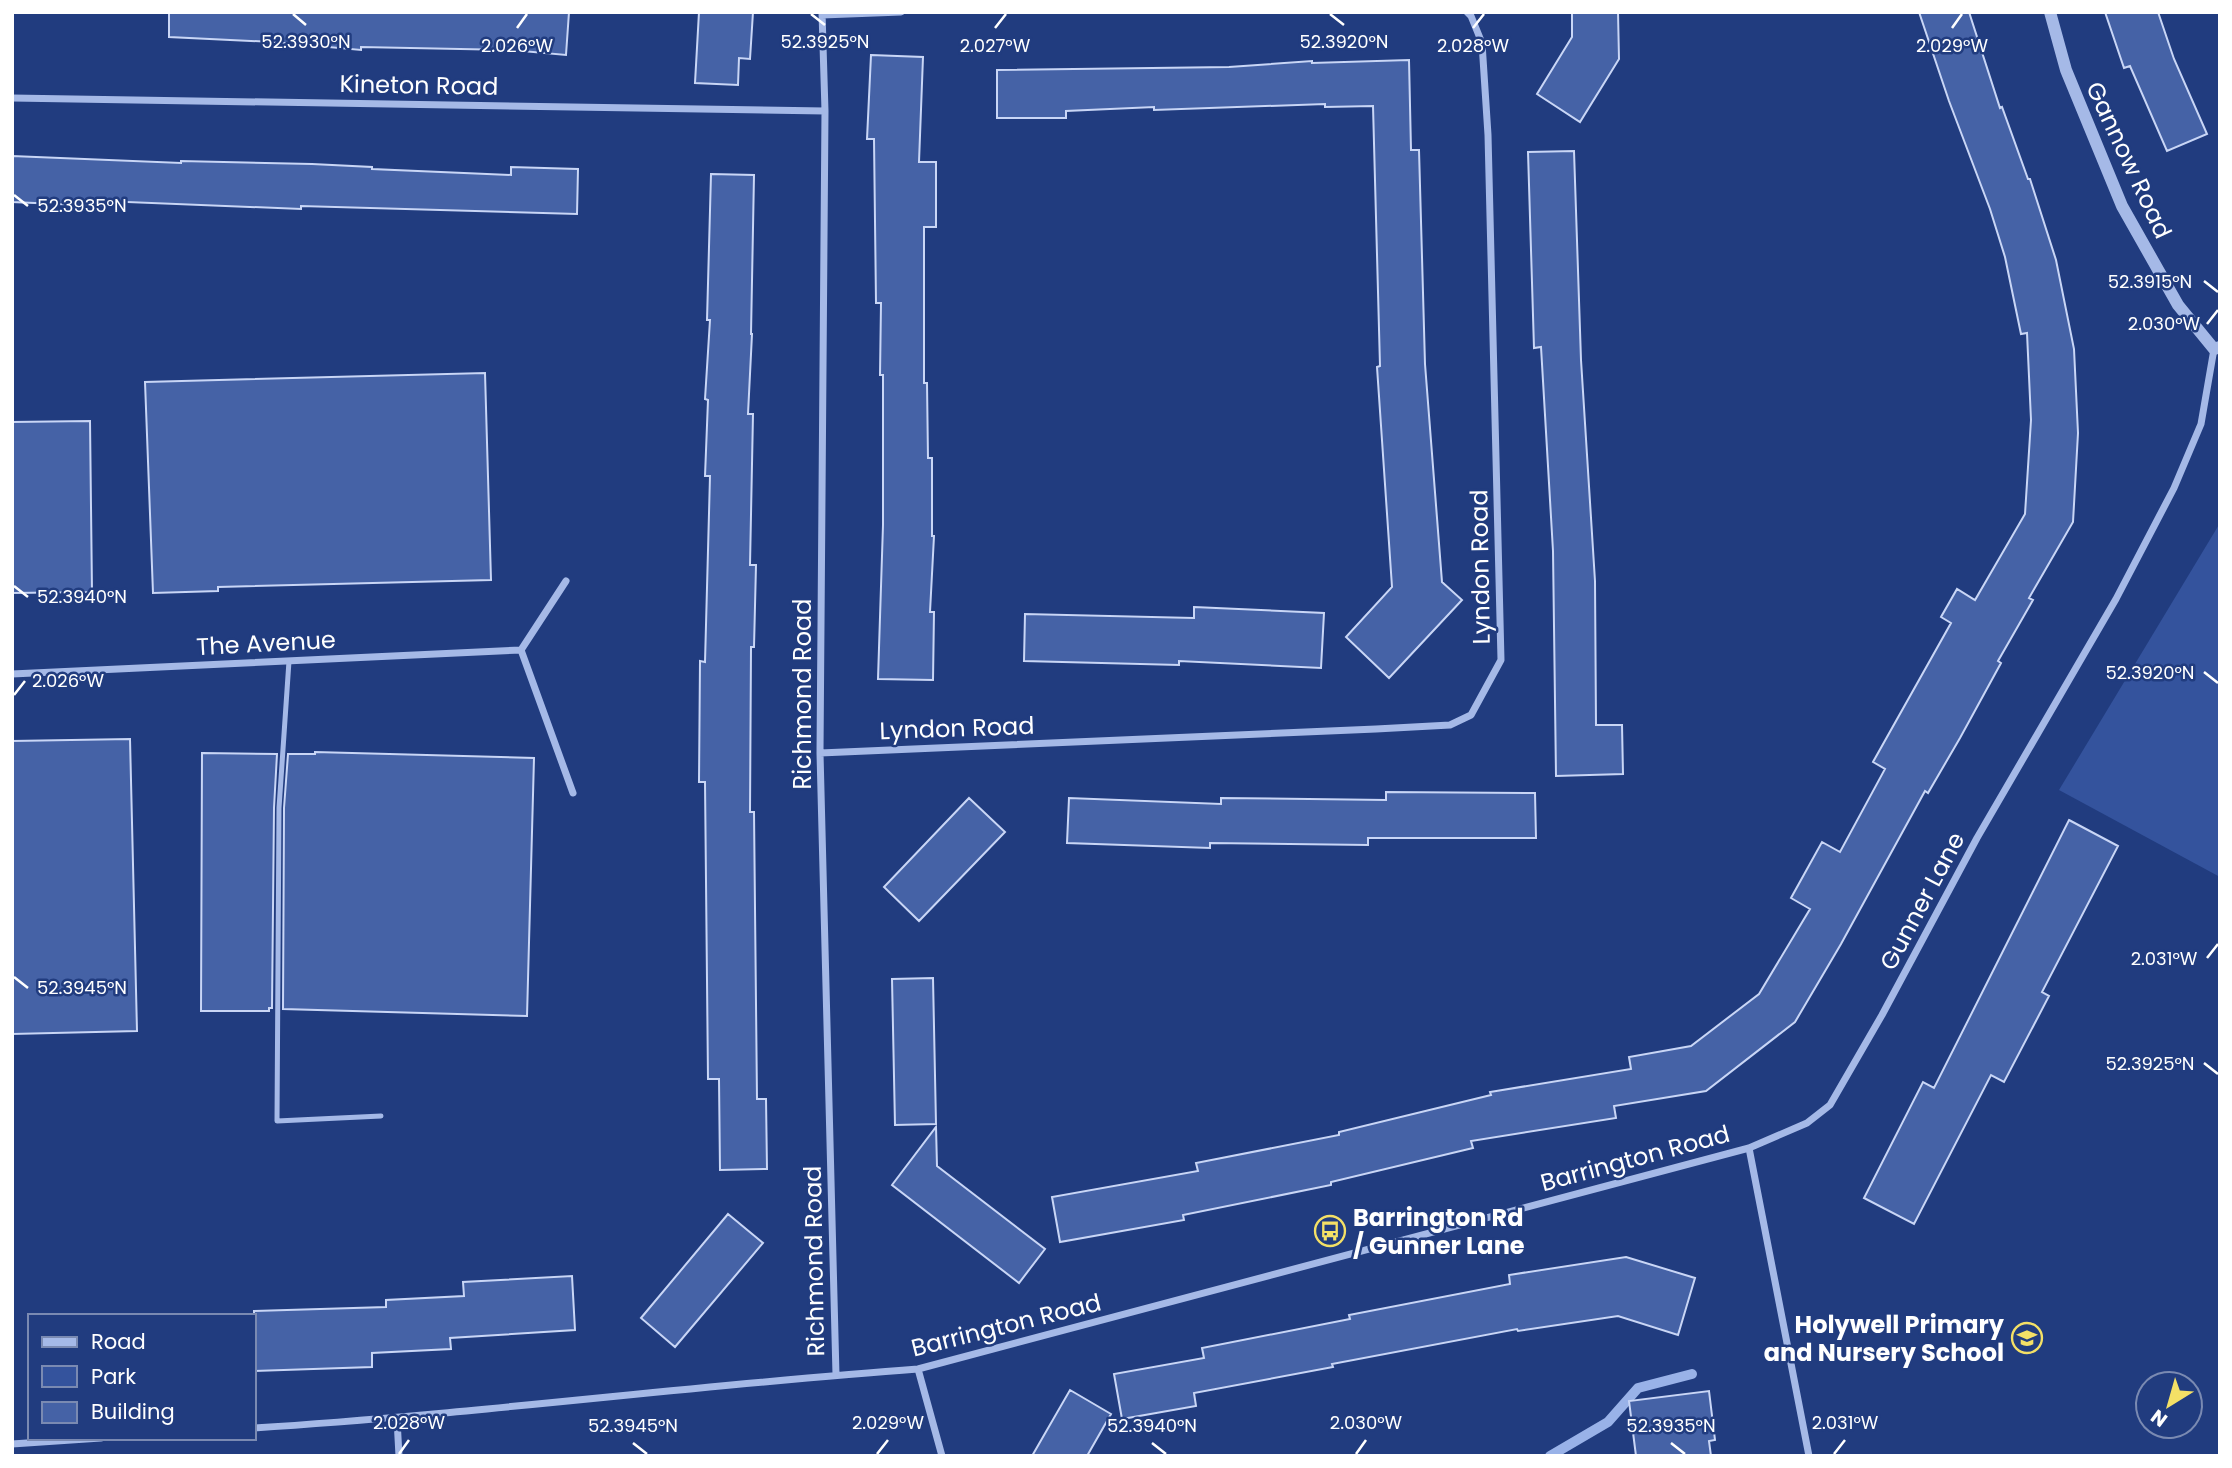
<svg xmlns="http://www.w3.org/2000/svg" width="2232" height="1468" font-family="Poppins,sans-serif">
<rect width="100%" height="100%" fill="#213c7f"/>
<path fill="#34539d" d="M 2220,523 L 2220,877 L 2059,790 Z"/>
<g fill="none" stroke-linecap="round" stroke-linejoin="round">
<path stroke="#99b2e8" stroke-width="10" d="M 1550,1456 L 1608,1422 L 1638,1388 L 1692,1374"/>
</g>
<path fill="#4562a6" stroke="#c9d6f6" stroke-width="2" d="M 169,12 L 569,12 L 566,55 L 511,50 L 361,47 L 361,50 L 273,42 L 169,37 Z
M 699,12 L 753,12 L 750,59 L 739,58 L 738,85 L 695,83 Z
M 1572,12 L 1618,12 L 1619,59 L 1580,122 L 1537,94 L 1572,37 Z
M 1919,12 L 1969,12 L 2000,108 L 2002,107 L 2028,179 L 2030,179 L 2056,260 L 2074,349 L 2078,433 L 2073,522 L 2029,598 L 2033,600 L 1998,661 L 2001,663 L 1960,738 L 1928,793 L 1925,791 L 1841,944 L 1795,1022 L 1706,1091 L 1614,1106 L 1616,1118 L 1471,1141 L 1473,1148 L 1331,1182 L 1331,1185 L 1183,1215 L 1184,1220 L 1060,1242 L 1052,1197 L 1198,1171 L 1196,1163 L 1339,1135 L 1339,1132 L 1491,1095 L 1490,1092 L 1631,1069 L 1629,1057 L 1691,1046 L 1759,994 L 1810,909 L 1791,898 L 1822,842 L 1840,852 L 1885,769 L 1873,762 L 1951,623 L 1941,617 L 1957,589 L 1975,600 L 2025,514 L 2031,420 L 2027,333 L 2021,334 L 2005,257 L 1990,209 L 1949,101 Z
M 2105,12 L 2158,12 L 2174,59 L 2207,134 L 2167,151 L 2130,66 L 2124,68 Z
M 871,55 L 923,57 L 919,162 L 936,162 L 936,227 L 924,227 L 924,383 L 927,383 L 928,458 L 932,458 L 932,536 L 934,536 L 930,612 L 934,612 L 933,680 L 878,679 L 883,525 L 883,375 L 880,375 L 881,303 L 876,303 L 874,139 L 867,139 Z
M 1409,60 L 1411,150 L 1419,150 L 1425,364 L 1442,582 L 1462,600 L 1389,678 L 1346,637 L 1392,587 L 1377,367 L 1380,366 L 1373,106 L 1325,107 L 1325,104 L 1154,110 L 1154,107 L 1066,111 L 1066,118 L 997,118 L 997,70 L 1229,67 L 1312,61 L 1312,63 Z
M 1574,151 L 1581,360 L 1595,581 L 1596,725 L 1622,725 L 1623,774 L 1556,776 L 1553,551 L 1541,347 L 1534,348 L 1528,152 Z
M 12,156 L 181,163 L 181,161 L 312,164 L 372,167 L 372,169 L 511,175 L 511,167 L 578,169 L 577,214 L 301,206 L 301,209 L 103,201 L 103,206 L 12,202 Z
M 711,174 L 754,175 L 751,334 L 752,334 L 748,414 L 753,414 L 750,565 L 756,565 L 754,647 L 751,647 L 750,812 L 754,812 L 757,1099 L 766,1099 L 767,1169 L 720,1170 L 719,1079 L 708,1079 L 705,782 L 699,782 L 700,661 L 705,662 L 710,476 L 705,476 L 708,400 L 705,399 L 710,320 L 707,320 Z
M 485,373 L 491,580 L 218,587 L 218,591 L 153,593 L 145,382 Z
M 90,421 L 92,592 L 12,593 L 12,422 Z
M 1194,607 L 1324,613 L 1321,668 L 1179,661 L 1179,665 L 1024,661 L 1025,614 L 1194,618 Z
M 130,739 L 137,1031 L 12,1034 L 12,741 Z
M 315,752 L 534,758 L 527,1016 L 283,1009 L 284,808 L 288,754 L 315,754 Z
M 202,753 L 277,754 L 274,808 L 272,1008 L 269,1008 L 269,1011 L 201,1011 Z
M 1386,792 L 1535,793 L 1536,838 L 1368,838 L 1368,845 L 1210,843 L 1210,848 L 1067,843 L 1069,798 L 1221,804 L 1221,798 L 1386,800 Z
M 969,798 L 1005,832 L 919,921 L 884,887 Z
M 2069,820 L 2118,846 L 2042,992 L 2049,996 L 2004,1082 L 1991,1075 L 1914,1224 L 1864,1198 L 1923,1082 L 1934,1088 Z
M 933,978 L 936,1124 L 895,1125 L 892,979 Z
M 936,1127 L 937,1166 L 1045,1249 L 1019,1283 L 892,1185 Z
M 728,1214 L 763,1243 L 675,1347 L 641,1318 Z
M 1626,1257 L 1695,1278 L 1678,1335 L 1618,1316 L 1518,1331 L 1517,1329 L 1332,1364 L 1333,1367 L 1194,1393 L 1196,1406 L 1122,1419 L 1114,1374 L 1204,1358 L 1202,1348 L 1350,1319 L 1349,1315 L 1510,1284 L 1509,1275 Z
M 572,1276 L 575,1330 L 450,1338 L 451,1349 L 372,1353 L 372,1367 L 254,1371 L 254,1311 L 386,1307 L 386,1300 L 464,1296 L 463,1282 Z
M 1070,1390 L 1111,1414 L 1087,1456 L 1032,1456 Z
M 1709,1391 L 1715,1440 L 1709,1441 L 1711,1456 L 1636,1456 L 1629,1401 Z"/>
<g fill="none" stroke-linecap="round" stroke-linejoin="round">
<path stroke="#a5b9e7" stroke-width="5" d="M 289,661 L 279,808 L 277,1121 L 381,1116"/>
<path stroke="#a5b9e7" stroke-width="7" d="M 822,12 L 825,111 L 820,753 L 836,1375
M 822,15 L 901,12
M 12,98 L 825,111
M 566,581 L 521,650 L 573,793
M 12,674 L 521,650
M 820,753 L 1376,729 L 1450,725 L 1471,715 L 1501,660 L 1488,135 L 1482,43 L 1471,16 L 1467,12
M 1749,1148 L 1809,1456
M 918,1369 L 942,1456
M 397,1419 L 399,1456
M 254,1428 C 475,1414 696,1385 918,1369 L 1749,1148 L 1807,1123 L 1830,1105 L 1882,1015 L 1977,838 L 2116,599 L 2174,488 L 2201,424 L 2214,349
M 12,1444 L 101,1438"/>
<path stroke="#a5b9e7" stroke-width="12" d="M 2050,12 L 2066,70 L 2122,206 L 2178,305 L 2214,349 L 2220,347"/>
</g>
<path fill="none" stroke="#fff" stroke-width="2.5" d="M 293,14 L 306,25M 811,14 L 825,25M 1330,14 L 1344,25M 517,28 L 527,14M 995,28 L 1006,14M 1473,28 L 1484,14M 1952,28 L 1962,14M 14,195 L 28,206M 2204,281 L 2218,292M 2207,324 L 2218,310M 14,586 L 28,597M 2204,672 L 2218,683M 14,695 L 25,681M 2207,958 L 2218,944M 14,977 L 28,988M 2204,1063 L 2218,1074M 633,1443 L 647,1454M 1152,1443 L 1166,1454M 1671,1443 L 1685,1454M 399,1454 L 409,1440M 877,1454 L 888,1440M 1356,1454 L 1366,1440M 1834,1454 L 1845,1440"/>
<defs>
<g id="bus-ring" transform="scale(1.575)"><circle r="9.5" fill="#213c7f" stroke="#f4e066" stroke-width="1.5"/><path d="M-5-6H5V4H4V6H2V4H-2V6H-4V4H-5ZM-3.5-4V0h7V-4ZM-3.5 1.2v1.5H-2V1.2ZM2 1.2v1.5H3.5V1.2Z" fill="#f4e066"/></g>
<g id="school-ring" transform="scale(1.575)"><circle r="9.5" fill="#213c7f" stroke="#f4e066" stroke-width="1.5"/><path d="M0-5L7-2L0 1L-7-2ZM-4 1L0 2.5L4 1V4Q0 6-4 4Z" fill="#f4e066"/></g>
</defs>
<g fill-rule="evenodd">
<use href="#bus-ring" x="1330" y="1231"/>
<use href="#school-ring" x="2027" y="1338"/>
</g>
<g text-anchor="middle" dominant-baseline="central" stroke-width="5" stroke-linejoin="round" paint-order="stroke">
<g font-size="24" fill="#fff" stroke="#213c7f">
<text transform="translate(419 85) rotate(1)">Kineton Road</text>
<text transform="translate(2129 160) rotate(65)">Gannow Road</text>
<text transform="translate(1480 567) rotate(-91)">Lyndon Road</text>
<text transform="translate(266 643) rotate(-3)">The Avenue</text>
<text transform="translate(802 694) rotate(-90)">Richmond Road</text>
<text transform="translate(957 728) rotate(-2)">Lyndon Road</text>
<text transform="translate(1922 901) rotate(-62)">Gunner Lane</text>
<text transform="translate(1635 1158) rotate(-15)">Barrington Road</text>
<text transform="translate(814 1261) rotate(-91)">Richmond Road</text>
<text transform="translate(1006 1325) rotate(-14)">Barrington Road</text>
</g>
<g font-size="24" font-weight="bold" fill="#fff" stroke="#213c7f" text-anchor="start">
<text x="1353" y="1217">Barrington Rd<tspan x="1353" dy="28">/ Gunner Lane</tspan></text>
<text x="2004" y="1324" text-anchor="end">Holywell Primary<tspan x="2004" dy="28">and Nursery School</tspan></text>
</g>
</g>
<g font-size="18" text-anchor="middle" fill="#fff" stroke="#213c7f" stroke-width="5" stroke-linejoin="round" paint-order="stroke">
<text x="306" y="48">52.3930°N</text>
<text x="825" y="48">52.3925°N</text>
<text x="1344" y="48">52.3920°N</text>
<text x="517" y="52">2.026°W</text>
<text x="995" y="52">2.027°W</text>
<text x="1473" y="52">2.028°W</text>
<text x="1952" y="52">2.029°W</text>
<text x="82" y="212">52.3935°N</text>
<text x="2150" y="288">52.3915°N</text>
<text x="2164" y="330">2.030°W</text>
<text x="82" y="603">52.3940°N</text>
<text x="2150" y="679">52.3920°N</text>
<text x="68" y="687">2.026°W</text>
<text x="2164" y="965">2.031°W</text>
<text x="82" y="994">52.3945°N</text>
<text x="2150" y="1070">52.3925°N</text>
<text x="409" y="1429">2.028°W</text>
<text x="888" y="1429">2.029°W</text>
<text x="1366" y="1429">2.030°W</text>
<text x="1845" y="1429">2.031°W</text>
<text x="633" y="1432">52.3945°N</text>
<text x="1152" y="1432">52.3940°N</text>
<text x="1671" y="1432">52.3935°N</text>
</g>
<rect width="2232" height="1468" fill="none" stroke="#ffffff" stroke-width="28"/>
<rect x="28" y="1314" width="228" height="126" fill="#213c7f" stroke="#7a8ab2" stroke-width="2"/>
<rect x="42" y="1337" width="35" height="10" fill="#a5b9e7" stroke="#7a8ab2" stroke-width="2"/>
<text x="91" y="1349" font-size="21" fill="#ffffff">Road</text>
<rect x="42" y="1366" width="35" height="21" fill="#34539d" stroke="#7a8ab2" stroke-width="2"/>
<text x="91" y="1384" font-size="21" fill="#ffffff">Park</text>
<rect x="42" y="1402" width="35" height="21" fill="#4562a6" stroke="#7a8ab2" stroke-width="2"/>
<text x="91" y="1419" font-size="21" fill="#ffffff">Building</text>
<g transform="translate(2169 1405) rotate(217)"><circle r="33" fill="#213c7f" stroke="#7a8ab2" stroke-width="2"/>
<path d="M0-5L12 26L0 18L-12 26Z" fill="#f4e066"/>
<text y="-10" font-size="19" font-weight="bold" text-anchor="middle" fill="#ffffff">N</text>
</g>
</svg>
